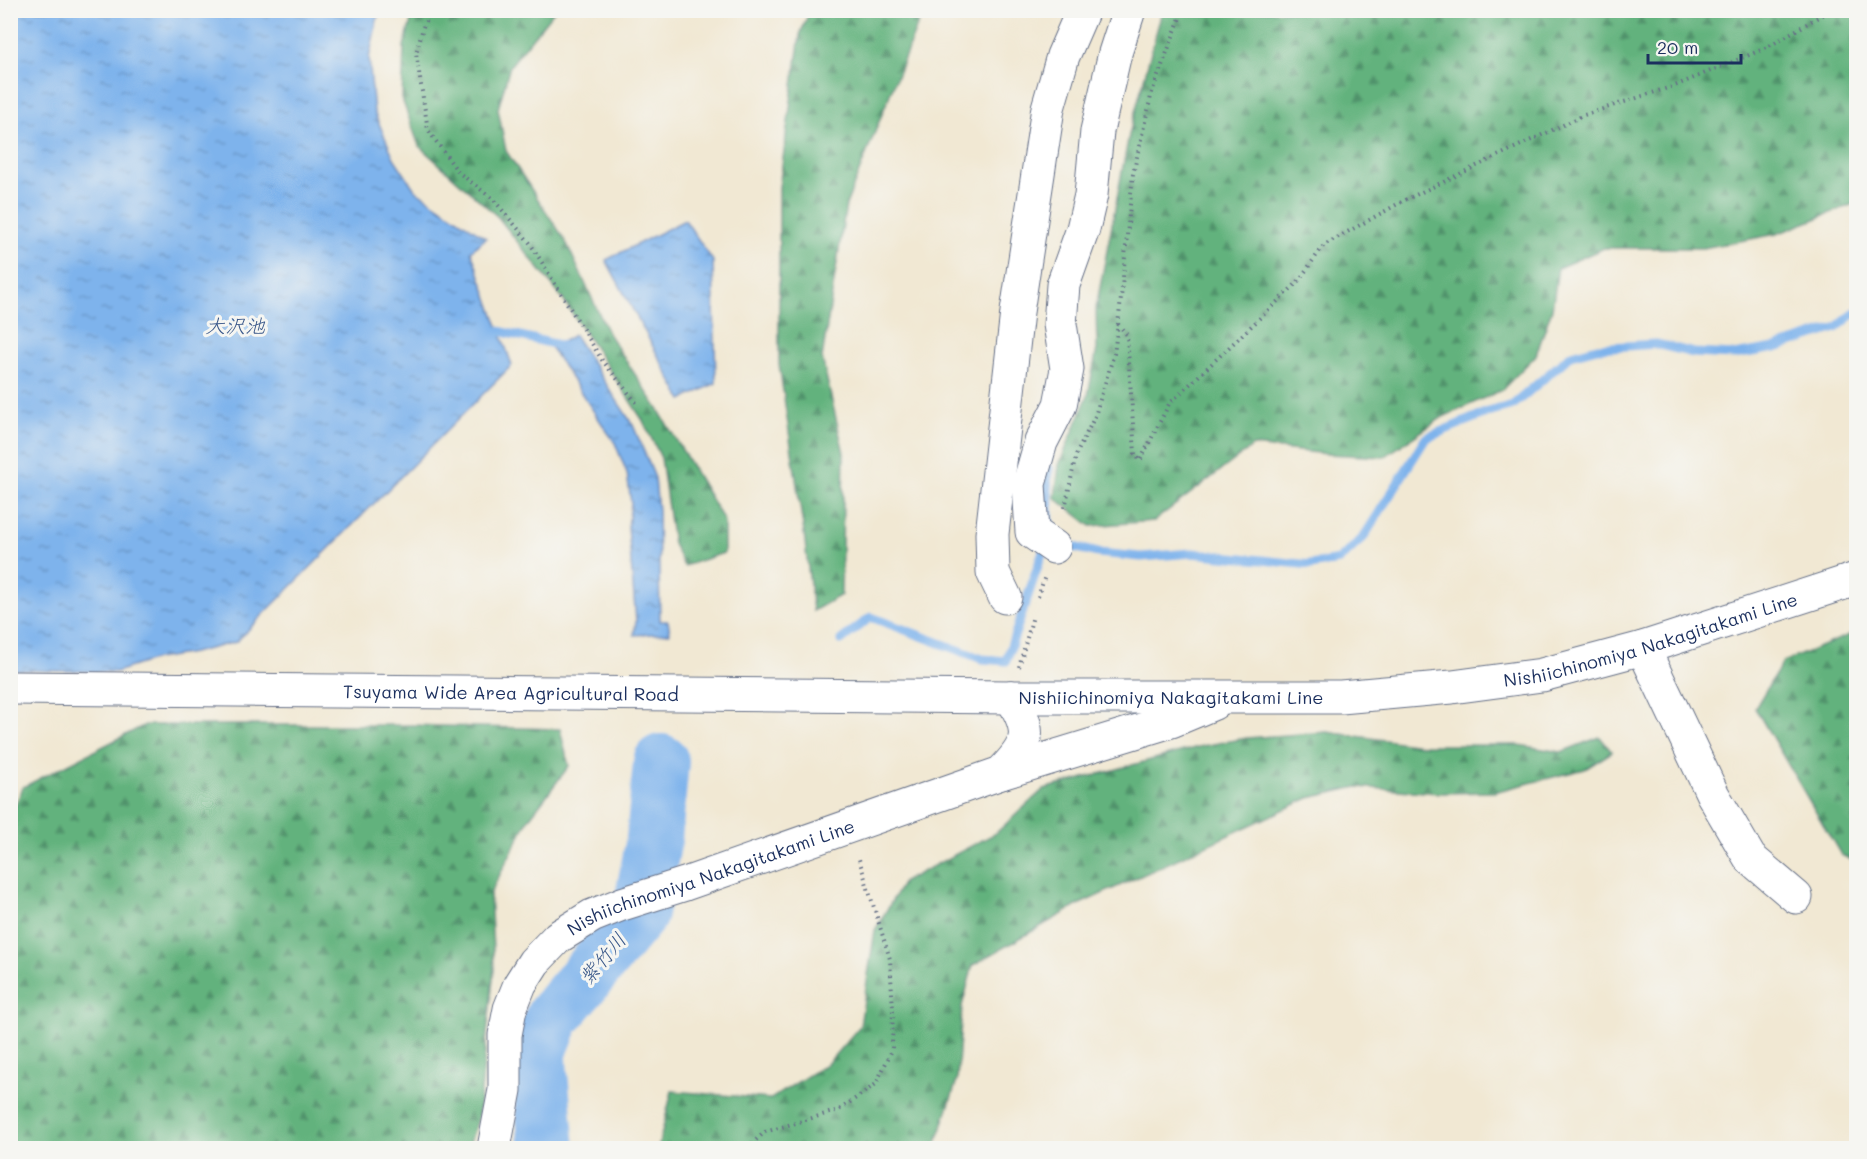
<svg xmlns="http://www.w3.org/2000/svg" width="1867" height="1159" font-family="Mali,'Klee One',sans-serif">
<defs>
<pattern id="forest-firs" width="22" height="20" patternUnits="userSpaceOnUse" patternTransform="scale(1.5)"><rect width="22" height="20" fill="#62b27d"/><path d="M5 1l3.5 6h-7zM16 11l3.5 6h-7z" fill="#50916a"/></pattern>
<pattern id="water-ripples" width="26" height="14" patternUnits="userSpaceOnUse" patternTransform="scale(1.5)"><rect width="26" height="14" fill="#7eb3ec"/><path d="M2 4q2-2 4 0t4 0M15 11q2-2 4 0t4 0" fill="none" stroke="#6692c2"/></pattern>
</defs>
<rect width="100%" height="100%" fill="#f6f6f2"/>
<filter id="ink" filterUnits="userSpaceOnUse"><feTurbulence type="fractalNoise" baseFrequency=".0167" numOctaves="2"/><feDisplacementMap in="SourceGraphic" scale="12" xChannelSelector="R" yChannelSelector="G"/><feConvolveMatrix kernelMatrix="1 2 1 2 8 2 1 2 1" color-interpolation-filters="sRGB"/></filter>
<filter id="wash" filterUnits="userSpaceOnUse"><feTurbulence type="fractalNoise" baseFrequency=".008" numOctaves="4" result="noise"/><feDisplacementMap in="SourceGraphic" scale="24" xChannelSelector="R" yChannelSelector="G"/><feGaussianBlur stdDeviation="1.35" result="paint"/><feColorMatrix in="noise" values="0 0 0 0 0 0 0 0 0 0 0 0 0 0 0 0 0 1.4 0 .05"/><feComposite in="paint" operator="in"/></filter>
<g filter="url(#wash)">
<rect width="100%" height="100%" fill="#f1e8d3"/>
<path fill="url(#forest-firs)" stroke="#3e706e" stroke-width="1.5" d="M 414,10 L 554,11 L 510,66 L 498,109 L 506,151 L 565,240 L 609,335 L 658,409 L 724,521 L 724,553 L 684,566 L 673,544 L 661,458 L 642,419 L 562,298 L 498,217 L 419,146 L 402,99 L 404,46 Z
M 810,10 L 923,11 L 846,205 L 822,358 L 844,453 L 841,595 L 813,611 L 804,533 L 779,364 L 779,187 L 800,35 Z
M 1162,11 L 1856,11 L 1856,203 L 1777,234 L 1703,248 L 1604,248 L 1558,268 L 1552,309 L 1536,355 L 1502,390 L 1443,417 L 1384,457 L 1327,454 L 1253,446 L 1154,521 L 1091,526 L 1055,498 L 1059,465 L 1088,395 L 1097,349 L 1096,308 L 1129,135 Z
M 1856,632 L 1856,862 L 1841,855 L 1755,708 L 1783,662 Z
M 145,725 L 409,725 L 560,729 L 569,766 L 528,820 L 490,894 L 494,969 L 478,1119 L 468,1148 L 11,1148 L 11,815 L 23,787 Z
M 1327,732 L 1421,745 L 1519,745 L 1561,752 L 1600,737 L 1612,752 L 1585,769 L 1494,792 L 1439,793 L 1357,787 L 1309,798 L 1080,904 L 973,965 L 962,1006 L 957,1080 L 935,1148 L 658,1148 L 672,1091 L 771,1099 L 828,1063 L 860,1026 L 875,930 L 903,882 L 996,833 L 1044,789 L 1202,746 L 1247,738 Z"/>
<path fill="url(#water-ripples)" stroke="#4c71a5" stroke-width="1.5" d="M 11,10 L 379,11 L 369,58 L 374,112 L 394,158 L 415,190 L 486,238 L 471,251 L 512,365 L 236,642 L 193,653 L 156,659 L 116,672 L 11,670 Z
M 685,220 L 713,261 L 716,383 L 682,400 L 606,260 Z
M 574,335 L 633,425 L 655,478 L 658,511 L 660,621 L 668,621 L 670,633 L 634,635 L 636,621 L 628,527 L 631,503 L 627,473 L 615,443 L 551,348 Z"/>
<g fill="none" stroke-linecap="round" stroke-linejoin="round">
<path stroke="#7eb3ec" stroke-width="9" d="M 490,329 L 567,347 L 569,349
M 1048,535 L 1050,529 L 1047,478 L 1049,468
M 1060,540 L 1073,547 L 1098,553 L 1141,557 L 1192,553 L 1311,565 L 1339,560 L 1363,538 L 1426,438 L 1488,412 L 1513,405 L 1571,355 L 1597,348 L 1656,344 L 1694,353 L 1734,355 L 1775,348 L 1836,328 L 1856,312
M 841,640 L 871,617 L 982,659 L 1006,661 L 1044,548"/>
<path stroke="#7eb3ec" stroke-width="56" d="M 547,1148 L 538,1053 L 553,1017 L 640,913 L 654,839 L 661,762"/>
</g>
</g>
<g filter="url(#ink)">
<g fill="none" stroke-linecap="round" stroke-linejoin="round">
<g stroke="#667087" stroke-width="35">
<g id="minor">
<path d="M 1054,547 L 1032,532 L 1029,484 L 1041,442 L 1060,405 L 1067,369 L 1060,324 L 1063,285 L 1083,229 L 1091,195 L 1097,131 L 1115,53 L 1129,10"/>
<path d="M 1005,597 L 993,572 L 992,534 L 1017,312 L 1048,108 L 1063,56 L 1083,10"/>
<path d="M 1643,648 L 1713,795 L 1750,858 L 1796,897"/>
<path id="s1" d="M 10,688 L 1011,697"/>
</g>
</g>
<g stroke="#667087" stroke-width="35">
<g id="major">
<path id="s2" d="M 1011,697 L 1341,697 L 1452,687 L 1542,675 L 1643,648 L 1856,579"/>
<path d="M 1001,773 L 1171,721 L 1214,703"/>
<path id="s3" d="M 494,1148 L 505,1090 L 505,1035 L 510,1009 L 520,984 L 534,962 L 558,937 L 592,916 L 622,904 L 685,884 L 1001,773 C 1030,744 1033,732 1011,697"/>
</g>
</g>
<path stroke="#667087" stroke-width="4" stroke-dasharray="1.5 4.5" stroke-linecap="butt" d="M 432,10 L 424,24 L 416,53 L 428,130 L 458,172 L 493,199 L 530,243 L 602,360 L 639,406
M 1118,324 L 1127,335 L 1135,454 L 1140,461 L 1169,404 L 1297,283 L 1324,245 L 1405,200 L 1584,115 L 1677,85 L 1766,48 L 1830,10
M 1065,508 L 1076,455 L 1095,416 L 1114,354 L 1120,308 L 1133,174 L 1152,92 L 1183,10
M 1038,597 L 1045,576
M 1019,667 L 1033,616
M 747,1148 L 765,1132 L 839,1110 L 876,1084 L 892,1050 L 893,1010 L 890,959 L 858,856"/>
<use href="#minor" stroke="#fff" stroke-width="33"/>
<use href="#major" stroke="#fff" stroke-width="33"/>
</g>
</g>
<g text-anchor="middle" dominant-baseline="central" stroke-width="6" stroke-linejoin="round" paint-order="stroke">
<g font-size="18" fill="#1b2f5e" stroke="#f6f6f2">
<text stroke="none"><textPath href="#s2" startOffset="646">Nishiichinomiya Nakagitakami Line</textPath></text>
<text stroke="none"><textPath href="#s1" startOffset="501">Tsuyama Wide Area Agricultural Road</textPath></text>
<text stroke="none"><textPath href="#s2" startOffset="160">Nishiichinomiya Nakagitakami Line</textPath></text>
<text stroke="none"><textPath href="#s3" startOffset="393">Nishiichinomiya Nakagitakami Line</textPath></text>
</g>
<g font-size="20" font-style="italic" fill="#395789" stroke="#f6f6f2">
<text x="235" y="325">大沢池</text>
<text transform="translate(602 958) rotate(-50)">紫竹川</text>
</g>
</g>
<rect width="1867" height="1159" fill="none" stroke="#f6f6f2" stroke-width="36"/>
<path d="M1648 54v9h93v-9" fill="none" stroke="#1b2f5e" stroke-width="3"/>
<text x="1657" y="54" font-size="18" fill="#1b2f5e" stroke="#f6f6f2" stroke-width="4.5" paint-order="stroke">20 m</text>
</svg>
